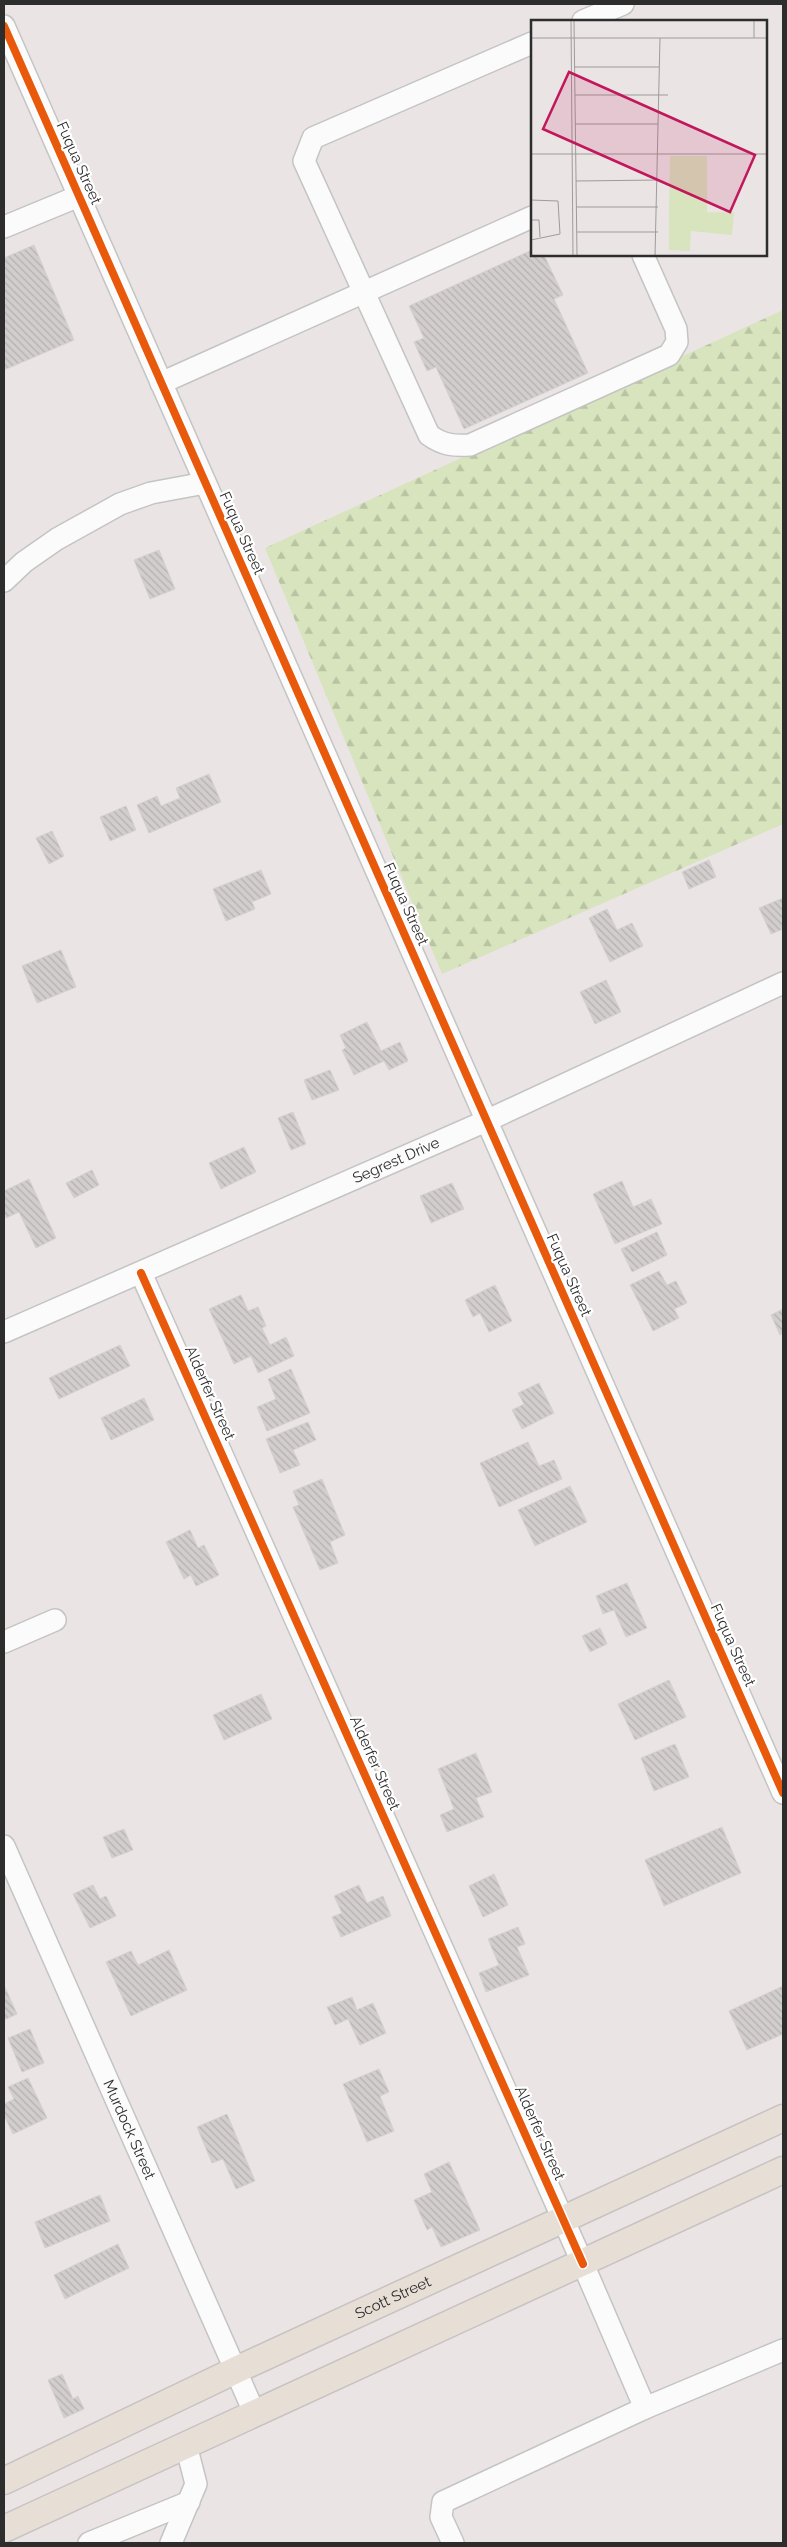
<svg xmlns="http://www.w3.org/2000/svg" width="787" height="2547" font-family="Raleway,sans-serif">
<defs>
<pattern id="forest-firs" width="22" height="20" patternUnits="userSpaceOnUse" patternTransform="scale(1.25)"><rect width="22" height="20" fill="#d7e4bd"/><path d="M5 1l3.5 6h-7zM16 11l3.5 6h-7z" fill="#b9c4a3"/></pattern>
<pattern id="building-back-hatch" width="6" height="6" patternUnits="userSpaceOnUse" patternTransform="scale(1.25)"><rect width="6" height="6" fill="#d2cecd"/><path d="M-1 5l2 2M0 0l6 6M5-1l2 2" fill="none" stroke="#b5b1b0"/></pattern>
</defs>
<rect width="100%" height="100%" fill="#eae5e4"/>
<path fill="url(#forest-firs)" d="M 783,310 L 783,824 L 442,974 L 265,548 Z"/>
<path fill="url(#building-back-hatch)" stroke="#d5d1d0" d="M 34,245 L 74,340 L 4,370 L 4,258 Z
M 532,250 L 532,255 L 544,255 L 563,295 L 554,299 L 588,373 L 464,429 L 436,367 L 427,371 L 414,342 L 424,338 L 409,306 Z
M 159,550 L 175,589 L 150,599 L 134,560 Z
M 209,774 L 221,802 L 149,833 L 137,805 L 157,796 L 161,806 L 180,798 L 176,788 Z
M 126,806 L 136,830 L 110,841 L 100,817 Z
M 52,831 L 64,856 L 49,864 L 36,838 Z
M 709,860 L 716,877 L 689,889 L 682,872 Z
M 261,870 L 271,894 L 252,902 L 255,909 L 226,921 L 213,889 Z
M 783,898 L 783,929 L 771,934 L 759,908 Z
M 607,909 L 617,930 L 632,923 L 643,946 L 610,962 L 589,918 Z
M 61,950 L 76,987 L 37,1003 L 22,966 Z
M 606,980 L 621,1012 L 595,1024 L 580,992 Z
M 367,1022 L 381,1051 L 400,1042 L 408,1061 L 389,1070 L 384,1061 L 354,1075 L 342,1050 L 346,1048 L 340,1035 Z
M 330,1070 L 339,1090 L 312,1100 L 304,1080 Z
M 293,1112 L 306,1144 L 291,1150 L 278,1118 Z
M 244,1147 L 256,1172 L 221,1189 L 209,1163 Z
M 92,1170 L 99,1185 L 74,1198 L 66,1183 Z
M 29,1179 L 56,1238 L 36,1248 L 19,1212 L 6,1218 L 4,1213 L 4,1191 Z
M 622,1181 L 633,1207 L 651,1199 L 662,1224 L 615,1244 L 593,1194 Z
M 452,1183 L 464,1209 L 431,1223 L 420,1196 Z
M 657,1232 L 667,1255 L 632,1272 L 621,1249 Z
M 659,1271 L 667,1285 L 676,1281 L 687,1303 L 674,1309 L 679,1318 L 653,1331 L 630,1285 Z
M 495,1285 L 512,1321 L 489,1332 L 480,1313 L 473,1317 L 465,1300 Z
M 241,1295 L 248,1311 L 258,1307 L 266,1326 L 262,1328 L 270,1345 L 286,1337 L 294,1356 L 258,1373 L 251,1356 L 234,1364 L 209,1309 Z
M 783,1309 L 783,1333 L 780,1335 L 771,1315 Z
M 120,1345 L 130,1366 L 59,1399 L 49,1378 Z
M 291,1369 L 310,1413 L 267,1431 L 257,1407 L 276,1399 L 268,1379 Z
M 539,1383 L 554,1413 L 522,1429 L 512,1410 L 524,1404 L 518,1393 Z
M 144,1398 L 154,1420 L 111,1440 L 101,1418 Z
M 308,1422 L 316,1440 L 293,1450 L 300,1465 L 280,1473 L 266,1439 Z
M 528,1442 L 539,1466 L 554,1460 L 562,1479 L 499,1507 L 480,1463 Z
M 322,1479 L 345,1535 L 330,1542 L 338,1563 L 320,1570 L 293,1507 L 299,1505 L 293,1491 Z
M 570,1486 L 587,1522 L 535,1546 L 518,1510 Z
M 190,1530 L 198,1548 L 204,1545 L 219,1575 L 196,1586 L 191,1575 L 184,1579 L 166,1542 Z
M 627,1583 L 647,1628 L 626,1637 L 614,1610 L 603,1614 L 596,1596 Z
M 600,1628 L 607,1644 L 590,1652 L 582,1636 Z
M 669,1680 L 686,1717 L 635,1740 L 618,1704 Z
M 261,1694 L 272,1719 L 224,1740 L 213,1715 Z
M 675,1744 L 689,1777 L 654,1791 L 641,1758 Z
M 476,1753 L 492,1792 L 476,1798 L 484,1817 L 447,1832 L 440,1815 L 454,1809 L 438,1769 Z
M 722,1827 L 741,1873 L 664,1906 L 645,1860 Z
M 124,1829 L 133,1850 L 112,1858 L 103,1837 Z
M 494,1874 L 508,1905 L 483,1917 L 469,1886 Z
M 93,1885 L 100,1899 L 106,1896 L 116,1916 L 90,1928 L 73,1894 Z
M 359,1885 L 367,1903 L 383,1896 L 391,1916 L 341,1937 L 332,1917 L 342,1913 L 334,1896 Z
M 518,1927 L 525,1944 L 517,1947 L 529,1975 L 486,1992 L 479,1973 L 499,1965 L 488,1939 Z
M 169,1950 L 187,1990 L 131,2016 L 106,1962 L 131,1951 L 138,1965 Z
M 4,1985 L 17,2014 L 4,2020 Z
M 783,1986 L 783,2034 L 747,2050 L 729,2011 Z
M 352,1997 L 357,2010 L 373,2003 L 386,2033 L 360,2045 L 348,2019 L 335,2025 L 327,2007 Z
M 30,2029 L 44,2063 L 22,2072 L 8,2038 Z
M 379,2069 L 389,2092 L 380,2096 L 394,2131 L 367,2142 L 343,2084 Z
M 28,2078 L 47,2118 L 13,2134 L 4,2115 L 4,2104 L 14,2099 L 8,2087 Z
M 227,2114 L 255,2181 L 236,2189 L 223,2159 L 212,2163 L 197,2127 Z
M 449,2162 L 480,2230 L 441,2247 L 432,2227 L 427,2230 L 414,2200 L 432,2192 L 424,2174 Z
M 100,2195 L 110,2221 L 45,2248 L 35,2222 Z
M 118,2244 L 129,2268 L 65,2299 L 54,2275 Z
M 62,2374 L 73,2399 L 78,2396 L 84,2409 L 64,2418 L 48,2380 Z"/>
<g fill="none" stroke-linecap="round" stroke-linejoin="round">
<g stroke="#c5c4c4" stroke-width="24">
<g id="minor">
<path d="M 583,21 L 623,4"/>
<path d="M 4,26 L 783,1793"/>
<path d="M 532,43 L 313,138 L 304,161 L 429,435 C 443,445 453,446 470,445 L 669,355 L 677,342 L 676,329 L 643,255"/>
<path d="M 4,227 L 79,196"/>
<path d="M 161,383 L 532,217"/>
<path d="M 4,581 L 24,562 L 57,539 L 120,504 L 151,493 L 205,483"/>
<path d="M 141,1273 L 583,2264 L 645,2408"/>
<path id="s1" d="M 4,1332 L 486,1121 L 783,983"/>
<path d="M 4,1642 L 55,1620"/>
<path id="s2" d="M 4,1846 L 254,2412"/>
<path d="M 89,2543 L 189,2502"/>
<path d="M 171,2543 L 196,2484 L 186,2445"/>
<path d="M 453,2543 L 441,2517 L 443,2502 L 645,2408 L 783,2350"/>
</g>
</g>
<g stroke="#c6c3c3" stroke-width="29">
<g id="major">
<path id="s3" d="M 4,2481 L 236,2370 L 783,2118"/>
<path d="M 4,2529 L 783,2170"/>
</g>
</g>
<use href="#minor" stroke="#fcfbfb" stroke-width="21"/>
<use href="#major" stroke="#e7ded6" stroke-width="26"/>
<g stroke="#fff" stroke-width="11">
<path id="cycleway" d="M 4,26 L 783,1793
M 141,1273 L 583,2264"/>
</g>
<use href="#cycleway" stroke="#e8590c" stroke-width="8"/>
</g>
<g text-anchor="middle" dominant-baseline="central" stroke-width="4.5" stroke-linejoin="round" paint-order="stroke">
<g font-size="15" fill="#2d2d2d" stroke="#fff">
<text transform="translate(79 163) rotate(66)">Fuqua Street</text>
<text transform="translate(242 533) rotate(66)">Fuqua Street</text>
<text transform="translate(406 904) rotate(66)">Fuqua Street</text>
<text stroke="none"><textPath href="#s1" startOffset="428">Segrest Drive</textPath></text>
<text transform="translate(569 1275) rotate(66)">Fuqua Street</text>
<text transform="translate(210 1393) rotate(66)">Alderfer Street</text>
<text transform="translate(733 1645) rotate(66)">Fuqua Street</text>
<text transform="translate(375 1763) rotate(66)">Alderfer Street</text>
<text stroke="none"><textPath href="#s2" startOffset="310">Murdock Street</textPath></text>
<text transform="translate(540 2133) rotate(66)">Alderfer Street</text>
<text stroke="none"><textPath href="#s3" startOffset="430">Scott Street</textPath></text>
</g>
</g>
<g transform="translate(531 20)">
<rect width="236" height="236" fill="#eae5e4"/>
<path d="M 203,192 L 201,215 L 160,211 L 159,231 L 138,230 L 138,193 Z" fill="#d7e4bd"/>
<path d="M 139,136 L 176,136 L 176,193 L 138,193 Z" fill="#d7e4bd"/>
<path fill="none" stroke="#9e9b9b" stroke-width="1" d="M 40,1 L 42,236M 43,1 L 46,236M 223,1 L 223,18M 0,18 L 237,18M 44,47 L 128,47M 44,75 L 137,75M 44,104 L 127,104M 0,134 L 237,134M 45,161 L 127,160M 0,180 L 27,181 L 29,214 L 0,220M 45,187 L 127,187M 0,200 L 8,200 L 9,217M 46,212 L 127,212M 124,236 L 129,18"/>
<path fill="#c2185b" fill-opacity="0.15" stroke="#c2185b" stroke-width="2.5" d="M 38,52 L 224,135 L 199,192 L 12,109 Z"/>
<rect width="236" height="236" fill="none" stroke="#2d2d2d" stroke-width="2.5"/>
</g>
<rect width="787" height="2547" fill="none" stroke="#2d2d2d" stroke-width="10"/>
</svg>
